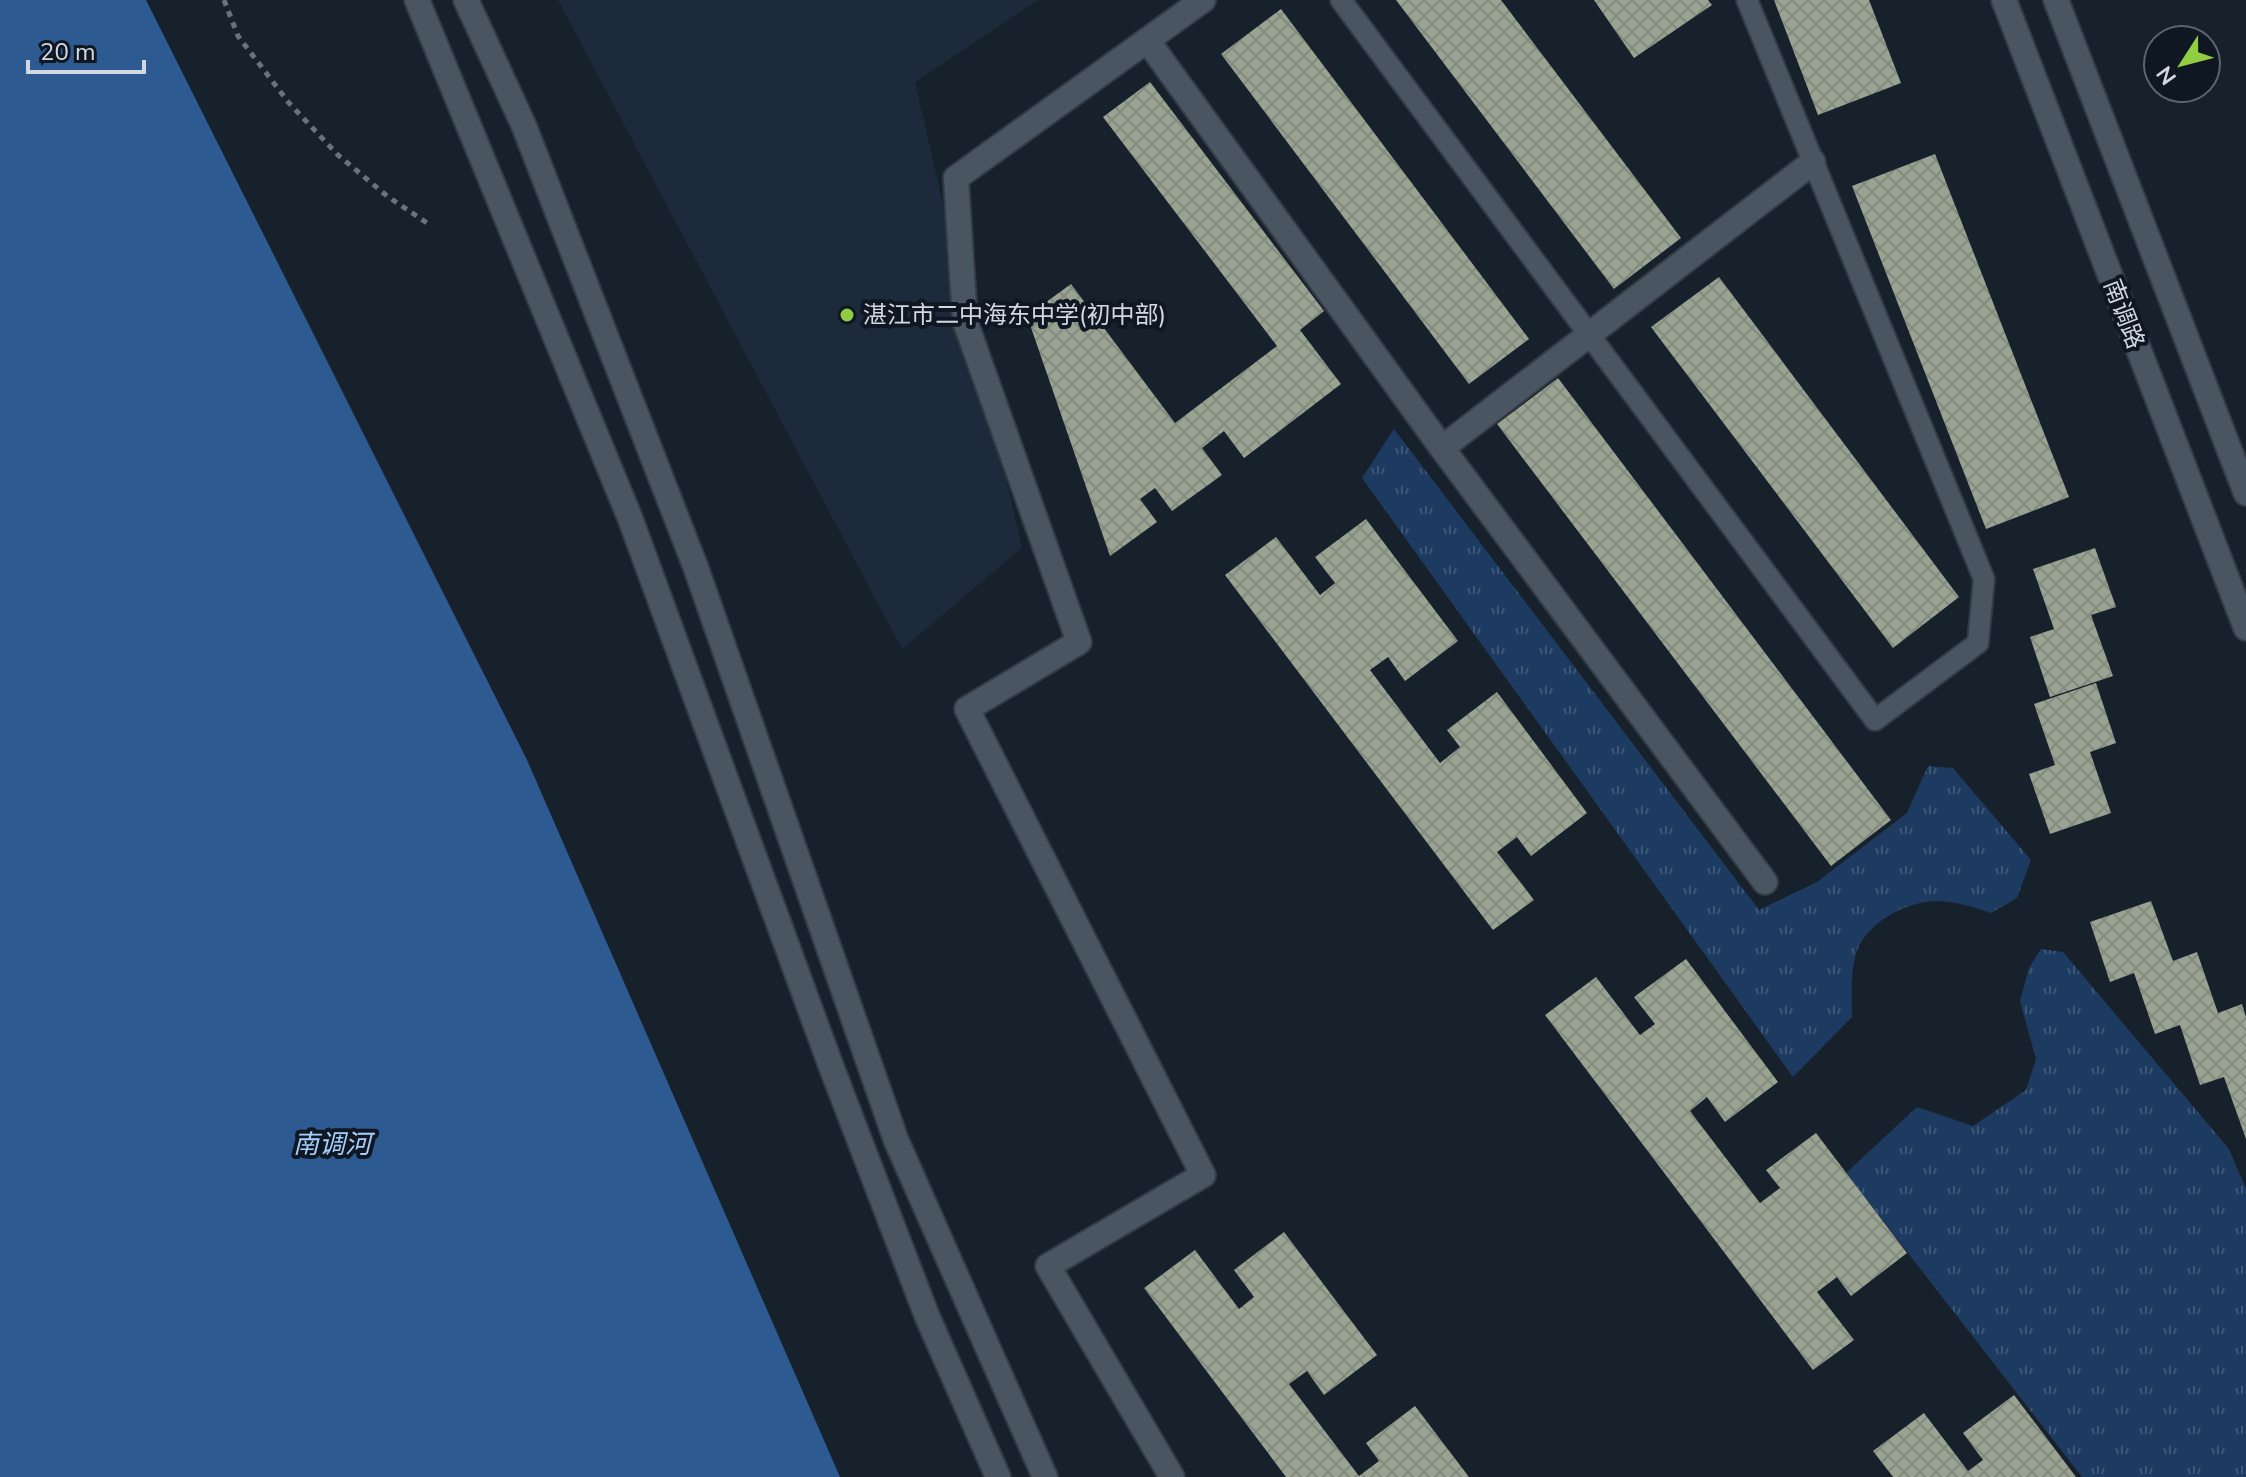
<svg xmlns="http://www.w3.org/2000/svg" width="2246" height="1477" font-family="'Nunito Sans','Noto Sans SC',sans-serif">
<defs>
<pattern id="grass-tufts" width="24" height="20" patternUnits="userSpaceOnUse" patternTransform="scale(2)"><rect width="24" height="20" fill="#1d3b60"/><path d="M3 7l-1-3M5 7V3M7 7l1-3M15 17l-1-3M17 17v-4M19 17l1-3" fill="none" stroke="#3d5776"/></pattern>
<pattern id="building-cross-hatch" width="8" height="8" patternUnits="userSpaceOnUse" patternTransform="scale(2)"><rect width="8" height="8" fill="#9aa392"/><path d="M0 0l8 8M0 8l8-8" fill="none" stroke="#838a7e"/></pattern>
</defs>
<rect width="100%" height="100%" fill="#17212c"/>
<path fill="#1d2a3b" d="M 558,0 L 1038,0 L 915,82 L 1022,548 L 902,649 Z"/>
<path fill="url(#grass-tufts)" d="M 1394,429 L 1759,910 L 1817,882 L 1907,813 L 1928,766 L 1953,768 L 2031,860 L 2017,898 L 1991,913 C 1973,907 1955,901 1936,901 C 1905,902 1865,923 1856,954 C 1850,974 1852,997 1852,1017 L 1793,1077 L 1362,478 Z
M 2041,949 L 2063,952 L 2229,1149 L 2246,1189 L 2246,1477 L 2082,1477 L 1846,1173 L 1917,1107 L 1973,1126 L 2026,1090 L 2036,1059 L 2020,1001 L 2029,968 Z"/>
<path fill="#2d5a91" d="M 0,0 L 146,0 L 527,760 L 840,1477 L 0,1477 Z"/>
<path fill="url(#building-cross-hatch)" d="M 1396,0 L 1501,0 L 1681,238 L 1614,289 Z
M 1594,0 L 1708,0 L 1712,5 L 1634,58 Z
M 1774,0 L 1869,0 L 1901,83 L 1818,115 Z
M 1281,9 L 1529,339 L 1469,384 L 1221,54 Z
M 1150,82 L 1324,311 L 1300,330 L 1341,384 L 1244,458 L 1224,431 L 1202,448 L 1222,475 L 1172,511 L 1155,488 L 1140,499 L 1157,522 L 1110,556 L 1027,316 L 1071,284 L 1175,423 L 1277,346 L 1103,117 Z
M 1935,154 L 2069,497 L 1986,529 L 1852,186 Z
M 1719,277 L 1959,597 L 1893,648 L 1651,327 Z
M 1558,378 L 1891,820 L 1831,866 L 1497,424 Z
M 1366,519 L 1458,641 L 1405,681 L 1388,657 L 1370,670 L 1440,763 L 1460,747 L 1447,730 L 1497,692 L 1587,813 L 1531,856 L 1517,837 L 1497,852 L 1534,900 L 1493,930 L 1225,575 L 1276,537 L 1320,595 L 1335,583 L 1315,557 Z
M 2095,548 L 2116,607 L 2091,615 L 2113,676 L 2050,697 L 2030,637 L 2054,629 L 2033,569 Z
M 2096,683 L 2116,743 L 2090,752 L 2111,813 L 2050,834 L 2029,774 L 2055,765 L 2034,704 Z
M 2151,901 L 2173,961 L 2197,952 L 2218,1013 L 2242,1004 L 2246,1017 L 2246,1139 L 2224,1077 L 2200,1085 L 2180,1025 L 2155,1034 L 2134,973 L 2110,982 L 2090,922 Z
M 1686,959 L 1778,1082 L 1725,1122 L 1707,1097 L 1690,1111 L 1760,1203 L 1780,1188 L 1766,1170 L 1816,1133 L 1907,1253 L 1851,1296 L 1837,1277 L 1817,1292 L 1854,1340 L 1813,1370 L 1545,1015 L 1596,977 L 1640,1035 L 1655,1024 L 1634,997 Z
M 1284,1232 L 1377,1355 L 1324,1395 L 1307,1371 L 1289,1384 L 1359,1476 L 1379,1461 L 1366,1443 L 1415,1406 L 1469,1477 L 1286,1477 L 1144,1288 L 1195,1250 L 1239,1309 L 1254,1297 L 1234,1270 Z
M 2014,1395 L 2076,1477 L 1893,1477 L 1873,1451 L 1924,1413 L 1968,1471 L 1983,1460 L 1963,1433 Z"/>
<g fill="none" stroke-linecap="round" stroke-linejoin="round">
<g stroke="#353b45" stroke-width="24">
<path id="lane" d="M 1341,0 L 1875,720 L 1978,643 L 1984,579 L 1747,0"/>
</g>
<g stroke="#353b45" stroke-width="28">
<path id="street" d="M 1147,40 L 1442,448
M 1765,882 L 1442,448 L 1813,162
M 1172,1477 L 1048,1266 L 1203,1175 L 967,709 L 1079,642 L 965,321 L 956,178 L 1203,0"/>
</g>
<g stroke="#353b45" stroke-width="28">
<path id="secondary" d="M 417,0 L 630,518 L 831,1066 L 927,1316 L 998,1477
M 466,0 L 524,126 L 696,568 L 896,1140 L 1045,1477
M 2004,0 L 2246,628
M 2056,0 L 2246,493"/>
</g>
<path stroke="#6a727c" stroke-width="5" stroke-dasharray="6 6" stroke-linecap="butt" d="M 224,0 L 238,36 L 289,103 L 338,155 L 387,196 L 430,225"/>
<use href="#lane" stroke="#4a5562" stroke-width="20"/>
<use href="#street" stroke="#4a5562" stroke-width="24"/>
<use href="#secondary" stroke="#4a5562" stroke-width="24"/>
</g>
<circle fill="#91cd40" stroke="#0e1722" stroke-width="3" cx="847" cy="315" r="8"/>
<g text-anchor="middle" dominant-baseline="central" stroke-width="8" stroke-linejoin="round" paint-order="stroke">
<g font-size="24" fill="#d2d8e1" stroke="#0e1722">
<text transform="translate(2124 314) rotate(69)">南调路</text>
</g>
<g font-size="24" fill="#d2d8e1" stroke="#0e1722" text-anchor="start">
<text x="863" y="315">湛江市二中海东中学(初中部)</text>
</g>
<g font-size="26" font-style="italic" fill="#a8cefe" stroke="#0e1722">
<text x="332" y="1144">南调河</text>
</g>
</g>
<g transform="translate(2182 64) rotate(234)"><circle r="38" fill="#0e1722" stroke="#5c646e" stroke-width="2"/>
<path d="M0-6L14 30L0 20L-14 30Z" fill="#91cd40"/>
<text y="-12" font-size="22" font-weight="bold" text-anchor="middle" fill="#d2d8e1">N</text>
</g>
<path d="M28 60v12h116v-12" fill="none" stroke="#d2d8e1" stroke-width="4"/>
<text x="40" y="60" font-size="24" fill="#d2d8e1" stroke="#0e1722" stroke-width="6" paint-order="stroke">20 m</text>
</svg>
